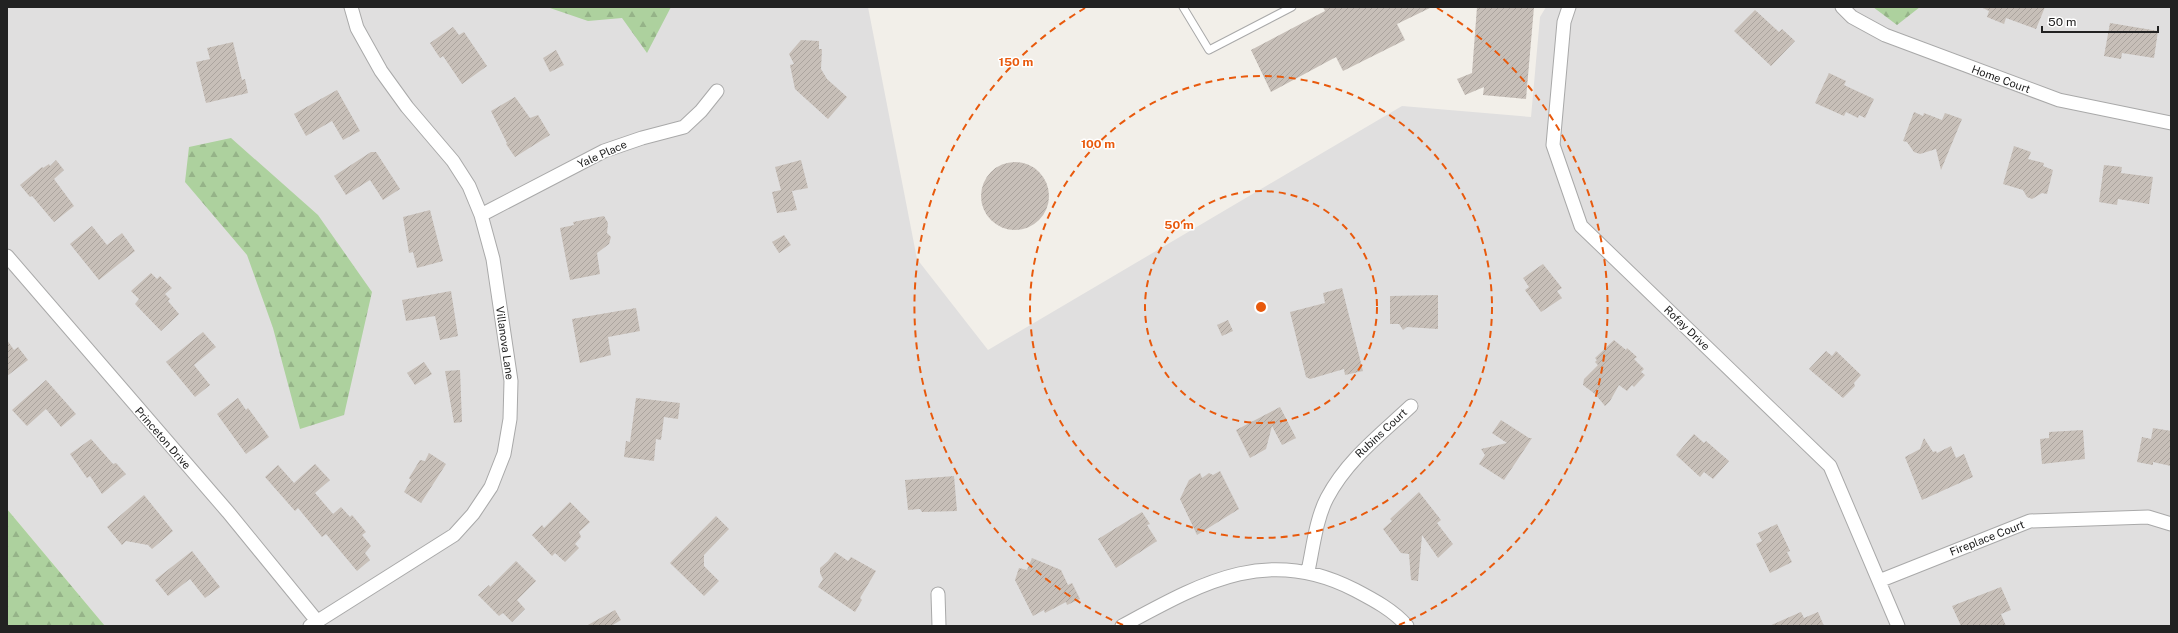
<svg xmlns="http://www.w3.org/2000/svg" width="2178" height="633" font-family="'Public Sans',sans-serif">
<defs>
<pattern id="forest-firs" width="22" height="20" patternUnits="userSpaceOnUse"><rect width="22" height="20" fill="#add19e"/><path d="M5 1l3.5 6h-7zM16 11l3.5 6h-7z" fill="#95b388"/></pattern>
<pattern id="building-hatch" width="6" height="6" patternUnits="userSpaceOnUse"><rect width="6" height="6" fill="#c7bfb8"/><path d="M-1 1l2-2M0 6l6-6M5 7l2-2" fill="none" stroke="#aba49e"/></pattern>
</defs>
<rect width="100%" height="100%" fill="#f2efe9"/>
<path fill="#e0dfdf" d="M 7,7 L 868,7 L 917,259 L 988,350 L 1402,106 L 1531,117 L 1540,17 L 1546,7 L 2171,7 L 2171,626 L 105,626 L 7,509 Z"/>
<path fill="url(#forest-firs)" d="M 547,7 L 671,7 L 647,53 L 622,18 L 588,21 Z
M 1873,7 L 1920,7 L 1897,25 Z
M 231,138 L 318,215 L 372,292 L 344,415 L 300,429 L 273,328 L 247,255 L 185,182 L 189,147 Z
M 7,509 L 105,626 L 7,626 Z"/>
<path fill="url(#building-hatch)" d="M 1323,7 L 1432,7 L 1397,24 L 1405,40 L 1343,71 L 1336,57 L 1271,92 L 1251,50 L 1325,11 Z
M 1477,7 L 1534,7 L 1526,99 L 1483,95 L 1484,87 L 1465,95 L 1457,79 L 1472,73 Z
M 1981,7 L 2045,7 L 2036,29 L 2006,18 L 2004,24 L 1987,17 L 1989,11 Z
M 1755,10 L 1779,32 L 1782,29 L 1795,41 L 1771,66 L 1734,31 Z
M 2110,23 L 2158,31 L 2154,58 L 2122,53 L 2121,59 L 2104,56 Z
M 453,27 L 459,35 L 464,32 L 487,66 L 462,84 L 443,56 L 440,58 L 430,43 Z
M 801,40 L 819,41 L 819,49 L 822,49 L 821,69 L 827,79 L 847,97 L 828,119 L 795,89 L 790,65 L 794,64 L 789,54 Z
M 233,42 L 242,80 L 245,79 L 248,93 L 206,103 L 196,62 L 210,59 L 207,48 Z
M 556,50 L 564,65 L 550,72 L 543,58 Z
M 1829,73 L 1846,81 L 1844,85 L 1874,99 L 1865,118 L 1859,115 L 1858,118 L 1846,112 L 1844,116 L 1815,103 Z
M 337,90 L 360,131 L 343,140 L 332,121 L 306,136 L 294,114 Z
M 515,97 L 530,118 L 538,115 L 550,135 L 515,157 L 506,144 L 507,143 L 491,111 Z
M 1914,112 L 1923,116 L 1924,113 L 1942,120 L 1945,113 L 1962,119 L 1941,170 L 1936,149 L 1920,154 L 1914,152 L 1907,142 L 1903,141 Z
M 2014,146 L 2031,152 L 2028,159 L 2044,163 L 2043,166 L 2053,170 L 2047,194 L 2042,193 L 2032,199 L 2027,197 L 2023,190 L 2003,184 Z
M 371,152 L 376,152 L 400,189 L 383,200 L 370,180 L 346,195 L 334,176 Z
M 56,160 L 64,170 L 54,179 L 74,206 L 54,222 L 32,196 L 30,197 L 20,185 L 42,167 L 43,168 L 49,164 L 50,166 Z
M 801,160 L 808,188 L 792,191 L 797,210 L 777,213 L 772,192 L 781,190 L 775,167 Z
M981 196a34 34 0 1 1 68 0a34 34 0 1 1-68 0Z
M 2104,165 L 2122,167 L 2121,173 L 2153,177 L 2149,204 L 2118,199 L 2117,205 L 2099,202 Z
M 430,210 L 443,261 L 417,268 L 413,252 L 409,253 L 403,217 Z
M 604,216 L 608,223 L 607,233 L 611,237 L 609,244 L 597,253 L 600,274 L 570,280 L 560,228 L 574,225 L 573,222 Z
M 92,226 L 107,245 L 122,233 L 135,251 L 99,280 L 70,244 Z
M 784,235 L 791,245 L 779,253 L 772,242 Z
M 1543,264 L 1562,288 L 1557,291 L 1562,298 L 1541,312 L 1525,290 L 1529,287 L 1523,278 Z
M 151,273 L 157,279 L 160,276 L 172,288 L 165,294 L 170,299 L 168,301 L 179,314 L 161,331 L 135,304 L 139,299 L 131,291 Z
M 1342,288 L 1363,371 L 1345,375 L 1344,369 L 1310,379 L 1306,377 L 1290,312 L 1325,303 L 1323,293 Z
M 451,291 L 458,336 L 440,340 L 435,316 L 406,321 L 402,300 Z
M 1438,295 L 1438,329 L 1407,327 L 1403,330 L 1399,324 L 1390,324 L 1390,296 Z
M 636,308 L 640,331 L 608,337 L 611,355 L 580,363 L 572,319 Z
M 1228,320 L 1233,331 L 1222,336 L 1217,325 Z
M 203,332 L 216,347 L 194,365 L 210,385 L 195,397 L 166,362 Z
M 7,340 L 14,350 L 18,347 L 28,360 L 7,376 Z
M 1614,340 L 1626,350 L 1627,348 L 1637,357 L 1634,359 L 1644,369 L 1641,372 L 1645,375 L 1634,387 L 1632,385 L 1627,391 L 1619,385 L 1610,401 L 1605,406 L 1595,394 L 1583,385 L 1584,379 L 1598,365 L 1595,362 L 1597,360 L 1595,358 Z
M 1826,351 L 1832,356 L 1836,351 L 1861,375 L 1854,383 L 1855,386 L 1843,398 L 1809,369 Z
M 424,362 L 432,374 L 415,385 L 407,373 Z
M 460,370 L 462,422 L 454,423 L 445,371 Z
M 46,380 L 76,414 L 61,427 L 46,409 L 27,426 L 12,410 Z
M 238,398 L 246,410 L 248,408 L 269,437 L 246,454 L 217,414 Z
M 636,398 L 680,403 L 678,419 L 664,417 L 661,440 L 656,439 L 654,461 L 624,457 L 626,441 L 630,442 Z
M 1280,407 L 1296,438 L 1282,445 L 1272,426 L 1266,449 L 1250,458 L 1236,430 Z
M 1501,420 L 1529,438 L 1532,438 L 1504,480 L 1479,464 L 1485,455 L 1481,449 L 1507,443 L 1492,433 Z
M 2153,428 L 2171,431 L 2171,466 L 2153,462 L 2153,465 L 2137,462 L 2142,437 L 2151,439 Z
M 2083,430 L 2085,459 L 2042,464 L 2040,439 L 2049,438 L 2049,432 Z
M 1694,434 L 1704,443 L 1706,441 L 1729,461 L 1713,479 L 1704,472 L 1700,477 L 1676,455 Z
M 1924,438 L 1933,452 L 1936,451 L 1937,453 L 1951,446 L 1956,458 L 1964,454 L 1973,477 L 1922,500 L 1905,457 L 1920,449 Z
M 91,439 L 113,464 L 116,463 L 126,474 L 102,494 L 90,476 L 87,478 L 70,454 Z
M 429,453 L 446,464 L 421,503 L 404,492 L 411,480 L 409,478 L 420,460 L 425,461 Z
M 315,464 L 330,480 L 315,493 L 333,514 L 341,507 L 350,517 L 352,515 L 366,532 L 362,535 L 371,546 L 365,553 L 370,560 L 357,571 L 326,534 L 322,537 L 298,508 L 295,511 L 265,477 L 278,465 L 294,483 Z
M 1220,471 L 1239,509 L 1197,535 L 1180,499 L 1189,480 L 1200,473 L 1202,478 L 1209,473 L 1213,475 Z
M 954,476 L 957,511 L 922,512 L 920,509 L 908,510 L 905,480 Z
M 1419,492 L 1441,520 L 1437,523 L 1453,544 L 1438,558 L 1422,535 L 1418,581 L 1411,580 L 1409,554 L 1401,553 L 1383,529 L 1392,521 L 1390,519 Z
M 144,495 L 173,531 L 152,549 L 148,545 L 126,541 L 122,545 L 107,527 Z
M 570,502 L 590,522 L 579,532 L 581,537 L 575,544 L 579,548 L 565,562 L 555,553 L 552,556 L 532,535 L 542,525 L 544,528 Z
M 1142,512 L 1150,524 L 1147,525 L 1157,541 L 1116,568 L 1098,539 Z
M 716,516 L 729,529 L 704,555 L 704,566 L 719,581 L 704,596 L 670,563 Z
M 1777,524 L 1790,551 L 1787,552 L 1792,562 L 1770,573 L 1756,544 L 1762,541 L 1758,533 Z
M 192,551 L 220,587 L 205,598 L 190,579 L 168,596 L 155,580 Z
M 835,552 L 848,561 L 851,557 L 876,571 L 860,598 L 862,600 L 855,612 L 818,587 L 823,579 L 820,573 L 820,568 L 828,561 Z
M 1032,558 L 1061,570 L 1068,585 L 1072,583 L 1080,599 L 1067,605 L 1066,602 L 1045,613 L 1044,610 L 1033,616 L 1015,580 L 1019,568 L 1027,570 Z
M 516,561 L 536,581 L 517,600 L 525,609 L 512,622 L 503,613 L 499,616 L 478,595 L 489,585 L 490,587 Z
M 2001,587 L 2011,610 L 2001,614 L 2006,626 L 1961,626 L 1952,606 Z
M 615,610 L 621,620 L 611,626 L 586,626 Z
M 1801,612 L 1804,618 L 1818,612 L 1824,626 L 1769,626 Z"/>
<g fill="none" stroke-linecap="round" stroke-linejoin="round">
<g stroke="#a9a9a9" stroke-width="9">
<path id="service" d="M 1183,7 L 1209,50 L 1292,7"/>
</g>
<g stroke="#a9a9a9" stroke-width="15">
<path id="minor" d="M 1569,7 L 1564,22 L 1553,145 L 1581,226 L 1830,466 L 1898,626
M 1842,7 L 1852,17 L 1885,35 L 2059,100 L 2171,123
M 481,215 L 604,151 L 642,138 L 684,127 L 701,111 L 717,91
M 7,256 L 228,512 L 317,621
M 1308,571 C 1313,548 1316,519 1327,498 C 1347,460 1380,435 1411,406
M 1879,581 L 2030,521 L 2148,517 L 2171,524
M 938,594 L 939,626
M 310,626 L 454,535 L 473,514 L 491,487 L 504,454 L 510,419 L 511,381 L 493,259 L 481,215 L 469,186 L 453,161 L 407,107 L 381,71 L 357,28 L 351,7
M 1122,626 C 1200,584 1267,544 1355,590 C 1374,600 1393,610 1407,626"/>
</g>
<use href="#service" stroke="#fff" stroke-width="7"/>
<use href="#minor" stroke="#fff" stroke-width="13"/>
</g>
<g fill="none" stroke="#e8590c" stroke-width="2" stroke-dasharray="7 5">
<circle cx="1261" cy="307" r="116"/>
<circle cx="1261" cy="307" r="231"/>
<path d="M1123 625A347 347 0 0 1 1085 8M1437 8A347 347 0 0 1 1399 625"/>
</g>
<g text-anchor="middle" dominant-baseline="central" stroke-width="3" stroke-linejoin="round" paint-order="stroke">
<g font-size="11" fill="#222" stroke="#fff">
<text transform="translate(2001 79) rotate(20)">Home Court</text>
<text transform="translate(602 154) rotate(-24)">Yale Place</text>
<text transform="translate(1687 328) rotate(44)">Rofay Drive</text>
<text transform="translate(505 343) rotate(82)">Villanova Lane</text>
<text transform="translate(1381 433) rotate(-43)">Rubins Court</text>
<text transform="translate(163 438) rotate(49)">Princeton Drive</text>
<text transform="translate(1987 538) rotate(-21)">Fireplace Court</text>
</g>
</g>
<circle cx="1261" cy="307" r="6" fill="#e8590c" stroke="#fff" stroke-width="2"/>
<g font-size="12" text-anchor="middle" font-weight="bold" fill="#e8590c" stroke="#fff" stroke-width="3" stroke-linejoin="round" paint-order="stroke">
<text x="1016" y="66">150 m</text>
<text x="1098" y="148">100 m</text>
<text x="1179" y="229">50 m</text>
</g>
<rect width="2178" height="633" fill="none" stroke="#222222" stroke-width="16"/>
<path d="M2042 26v6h116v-6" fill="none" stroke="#222222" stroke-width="2"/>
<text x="2048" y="26" font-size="12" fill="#222222" stroke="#ffffff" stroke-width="3" paint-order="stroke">50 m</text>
</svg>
